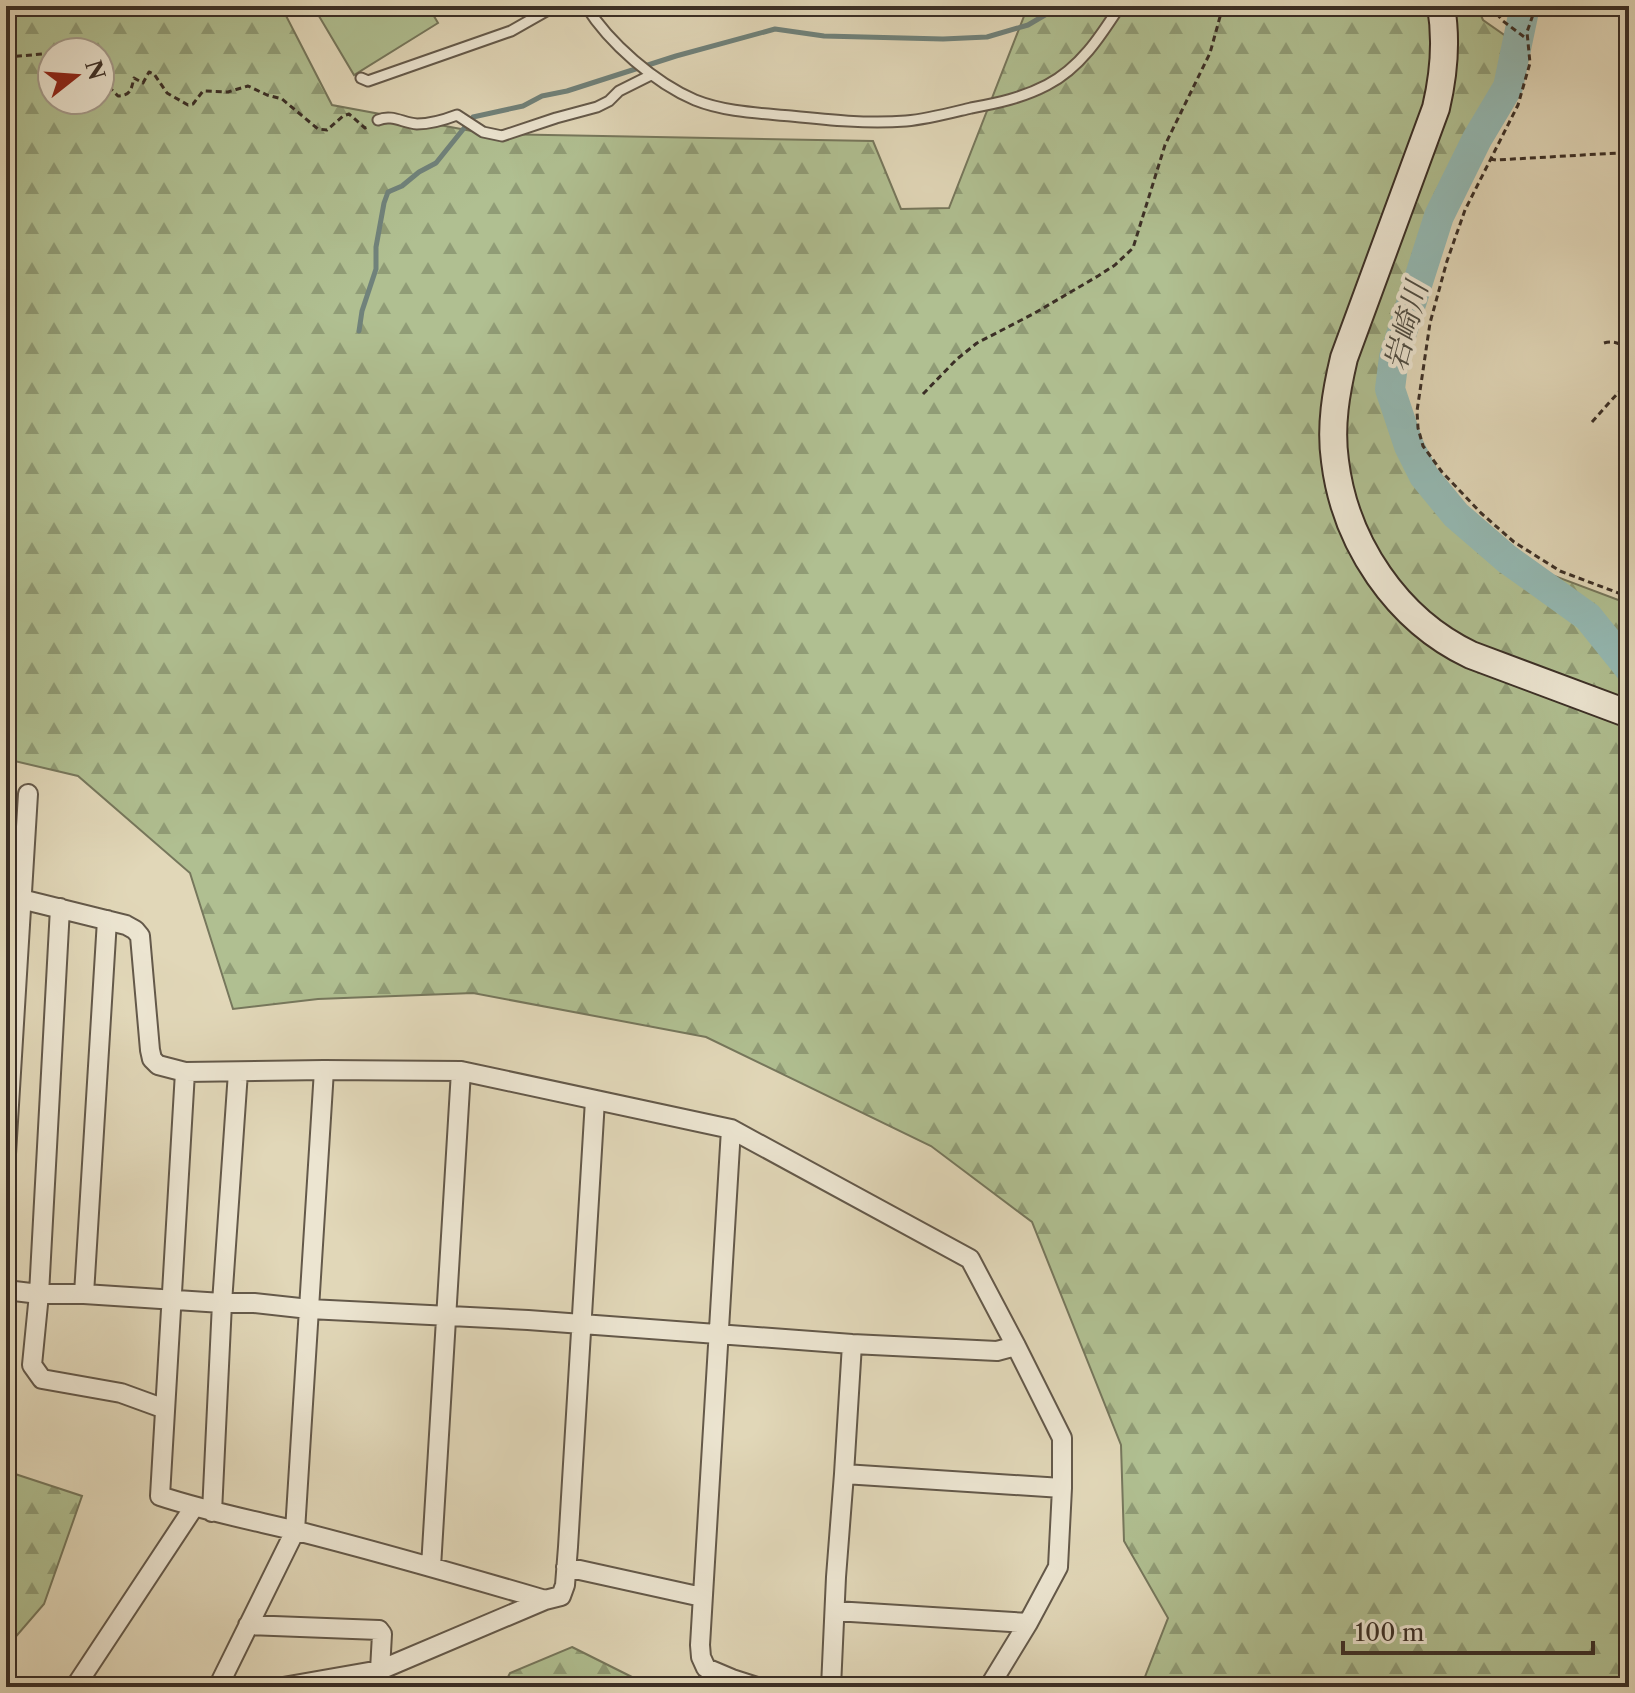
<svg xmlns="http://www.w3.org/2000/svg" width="1635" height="1693" font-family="'Libre Caslon Text','Noto Serif JP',serif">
<defs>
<pattern id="forest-firs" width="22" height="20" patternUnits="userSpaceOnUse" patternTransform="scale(2)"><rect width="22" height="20" fill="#b0bf91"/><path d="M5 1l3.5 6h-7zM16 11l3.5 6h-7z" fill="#909c76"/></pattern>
</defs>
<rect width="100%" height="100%" fill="#e1d7b8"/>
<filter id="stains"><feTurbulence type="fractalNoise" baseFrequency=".0025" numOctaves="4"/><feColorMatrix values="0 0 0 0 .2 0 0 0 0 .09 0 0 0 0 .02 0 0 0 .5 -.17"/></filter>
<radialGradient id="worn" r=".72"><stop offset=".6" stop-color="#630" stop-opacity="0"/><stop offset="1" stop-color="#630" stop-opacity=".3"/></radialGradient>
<path fill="#b0bf91" stroke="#76775c" stroke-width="2" d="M 313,6 L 428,6 L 438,23 L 354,75 Z"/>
<path fill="url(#forest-firs)" stroke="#76775c" stroke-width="2" fill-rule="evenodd" d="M 6,6 L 281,6 L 332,105 L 488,134 L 873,141 L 901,209 L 949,208 L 1028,6 L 1477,6 L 1483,20 L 1520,46 L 1511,95 L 1440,237 L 1408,347 L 1397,427 L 1409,467 L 1480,548 L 1629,604 L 1629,1687 L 1141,1687 L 1168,1618 L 1124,1541 L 1121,1445 L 1032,1222 L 931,1146 L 706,1037 L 473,993 L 318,999 L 233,1009 L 190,873 L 78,776 L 6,759 ZM 52,52 L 100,52 L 100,100 L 52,100 Z
M 6,1471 L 82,1496 L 44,1604 L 6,1648 Z
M 572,1647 L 652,1687 L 503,1687 L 510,1673 Z"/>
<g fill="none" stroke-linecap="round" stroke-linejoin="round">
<path stroke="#70827b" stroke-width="5" d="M 359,331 L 362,311 L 376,269 L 376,247 L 384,203 L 388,192 L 402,186 L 419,172 L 436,163 L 473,117 L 523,106 L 542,96 L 567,91 L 676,56 L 775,29 L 824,36 L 943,39 L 987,37 L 1028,25 L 1050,12 L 1055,6"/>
<path stroke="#94b9b3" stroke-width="30" d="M 1525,6 L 1508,87 L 1477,139 L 1439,216 L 1394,357 L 1390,389 L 1409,446 L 1424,476 L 1456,515 L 1507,559 L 1588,617 L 1629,668"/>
<g stroke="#64594a" stroke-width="13">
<path id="lane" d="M 586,6 C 609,43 655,83 695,100 C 725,112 759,113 791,116 C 829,120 867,124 906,121 C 928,119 950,113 971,108 C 998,103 1022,98 1047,85 C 1080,68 1100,37 1120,6
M 361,78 L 368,81 L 511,31 L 555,6
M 378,120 C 392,114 403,123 417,124 C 432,124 444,120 457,115 L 483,132 L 502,136 L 556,118 L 597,107 L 609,101 L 619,91 L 651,75"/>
</g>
<g stroke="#64594a" stroke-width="22">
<path id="street" d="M 21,899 L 126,925 L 135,930 L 140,936 L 150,1050 L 152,1059 L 158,1065 L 185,1072 L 324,1070 L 461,1071 L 731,1129 L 970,1259 L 1016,1346 L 1062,1438 L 1062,1488 L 1058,1567 L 1028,1623 L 989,1687
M 60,908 L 39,1294 L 32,1365 L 42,1379 L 121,1393 L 165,1409
M 185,1072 L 160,1496 C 205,1511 251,1520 297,1531 C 380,1552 463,1576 545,1600
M 731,1129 L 700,1645 L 701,1657 L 706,1668 L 732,1679 L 757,1687
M 6,1154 L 28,794
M 6,1290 L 39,1294 L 84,1294 L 222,1303 L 254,1303 L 309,1309 L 528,1320 L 852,1344 L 997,1351 L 1016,1346
M 84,1294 L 107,920
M 844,1474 L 1062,1488
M 212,1512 L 222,1303 L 238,1072
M 431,1567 L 461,1071
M 566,1567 L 702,1597
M 835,1611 L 1028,1623
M 248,1625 L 379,1630 L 382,1634 L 380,1670
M 75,1687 L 194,1507
M 218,1687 L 295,1531 L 324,1070
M 283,1687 L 380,1670 L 545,1600 L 561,1596 L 565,1585 L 568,1547 L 595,1100
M 831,1687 L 836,1577 L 844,1474 L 852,1344"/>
</g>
<g stroke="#3b2f26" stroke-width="30">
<path id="secondary" d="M 1441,6 C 1447,41 1444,74 1436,108 L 1344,358 C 1336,392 1330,426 1335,461 C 1345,543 1397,620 1471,655 L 1629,714"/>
</g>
<path stroke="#3b2f26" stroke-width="3" stroke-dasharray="6 4" stroke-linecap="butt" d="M 1490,6 L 1503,21 L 1527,39
M 1536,6 L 1527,32 L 1530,63 L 1518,105 L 1465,210 L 1447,261 L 1430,323 L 1417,411 L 1418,428 L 1423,446 L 1442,472 L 1481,513 L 1514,542 L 1560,571 L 1629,597
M 63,52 L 66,47 L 67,52
M 6,57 L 43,54 L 48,68 L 52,71
M 100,83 L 105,83 L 118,96 C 131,95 131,90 134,78 L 143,83 L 149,72 L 154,74 L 167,93 L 188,105 L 193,104 L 203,91 L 228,92 L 248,86 L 267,95 L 282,99 L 318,129 L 327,130 L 343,116 L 349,114 L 365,128 L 369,127
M 1490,159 L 1496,160 L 1618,153
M 1604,343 C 1614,340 1624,344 1629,353
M 923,394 L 957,359 L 977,343 L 1033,314 L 1098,276 L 1115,265 L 1133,248 L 1165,145 L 1210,53 L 1223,6
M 1592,422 L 1625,385 L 1629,384"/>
<use href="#lane" stroke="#ece5d1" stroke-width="9"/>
<use href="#street" stroke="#ece5d1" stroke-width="18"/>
<use href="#secondary" stroke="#ece5d1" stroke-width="26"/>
</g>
<g text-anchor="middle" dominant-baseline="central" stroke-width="8" stroke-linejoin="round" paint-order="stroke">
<g font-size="30" font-style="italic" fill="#4d4b42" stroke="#ece5d1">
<text transform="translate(1406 326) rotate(-75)">岩崎川</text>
</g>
</g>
<rect width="1635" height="1693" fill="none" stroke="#e1d7b8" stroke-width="32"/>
<rect x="8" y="8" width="1619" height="1677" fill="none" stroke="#3b2f26" stroke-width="4"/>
<rect x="16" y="16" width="1603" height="1661" fill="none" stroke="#3b2f26" stroke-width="2"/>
<g transform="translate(76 76) rotate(73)"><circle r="38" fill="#ece5d1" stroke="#a59c8d" stroke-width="2"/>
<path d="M0-6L14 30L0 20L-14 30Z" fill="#8f2418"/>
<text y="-12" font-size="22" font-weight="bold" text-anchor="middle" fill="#3b2f26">N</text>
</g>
<path d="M1343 1641v12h250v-12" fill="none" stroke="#3b2f26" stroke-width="4"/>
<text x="1355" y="1641" font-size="24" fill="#3b2f26" stroke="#ece5d1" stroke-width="6" paint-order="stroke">100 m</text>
<rect width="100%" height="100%" filter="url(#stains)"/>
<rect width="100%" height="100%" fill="url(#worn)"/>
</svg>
